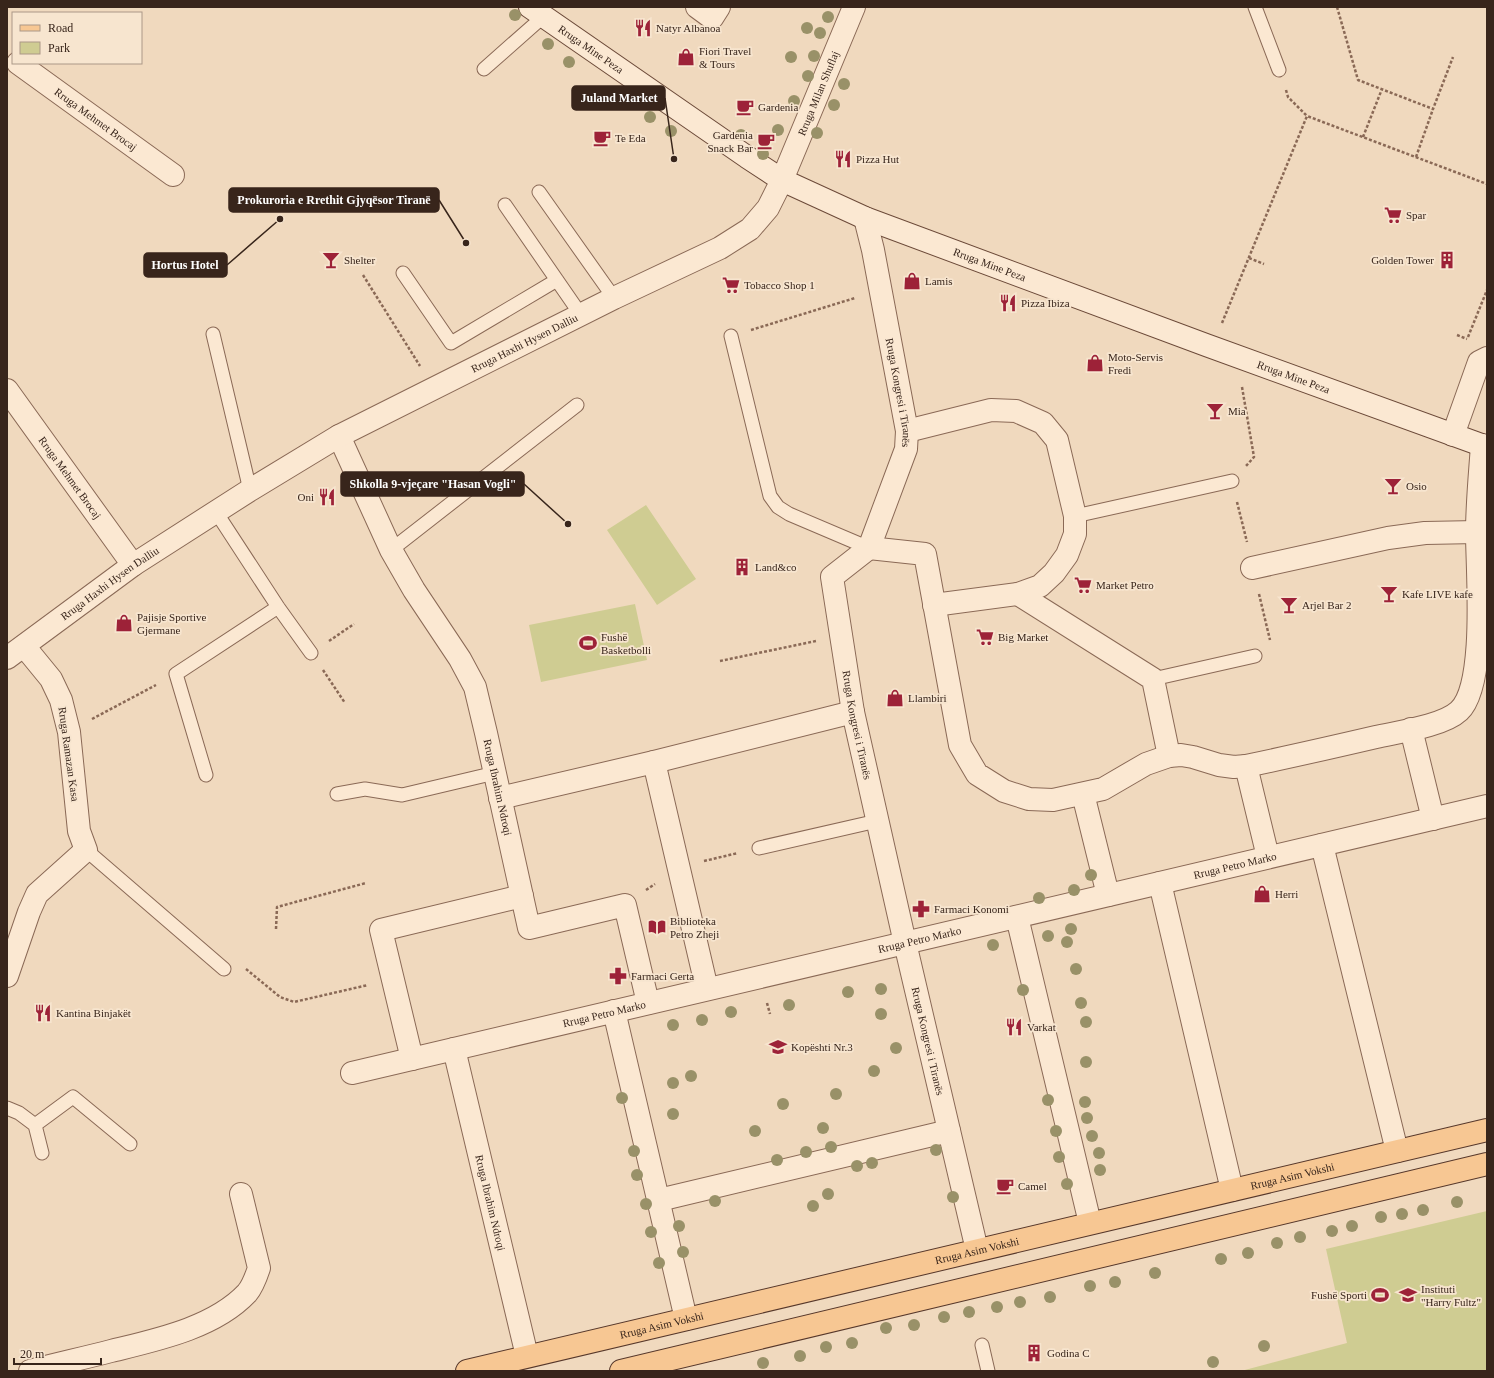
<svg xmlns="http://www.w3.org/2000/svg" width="1494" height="1378" font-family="Georgia,serif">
<rect width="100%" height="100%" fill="#f0d9be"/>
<path fill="#cfcc92" d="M 646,505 L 696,579 L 657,605 L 607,530 Z
M 635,604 L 647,660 L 541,682 L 529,625 Z
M 1487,1211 L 1487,1370 L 1483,1371 L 1241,1371 L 1347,1343 L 1326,1249 Z"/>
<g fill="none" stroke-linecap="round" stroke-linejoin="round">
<g stroke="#8a6956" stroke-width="15">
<path id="lane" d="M 1255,7 L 1279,70
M 484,69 L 544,16
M 539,192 L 614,298
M 505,205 L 581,315
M 403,273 L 451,343 L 557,280
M 213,334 L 250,490
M 731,336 L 770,496 L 778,507 L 789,514 L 869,548
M 216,512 L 278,607 L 311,653
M 1075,516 L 1232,481
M 391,550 L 577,405
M 1153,679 L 1255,656
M 206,775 L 176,674 L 278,607
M 337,794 L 365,789 L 402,795 L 495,773
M 759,848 L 877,821
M 86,850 L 224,969
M 7,1108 L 19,1113 L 35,1125 L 73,1097 L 130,1144
M 35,1125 L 42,1153
M 982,1345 L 988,1371"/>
</g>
<g stroke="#8a6956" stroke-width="24">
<g id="street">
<path d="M 697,7 L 712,18 L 719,7"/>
<path id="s1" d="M 18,63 L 173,175"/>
<path id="s2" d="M 865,218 L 873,250 L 907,431 L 906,449 L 869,548 L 832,577 L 853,712 L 905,943 L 977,1250"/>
<path id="s3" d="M 7,390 L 133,565"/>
<path d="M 907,431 L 991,410 L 1016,411 L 1043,423 L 1057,440 L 1075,516 L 1075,534 L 1067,555 L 1054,573 L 1040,586 L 1018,594 L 934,605"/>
<path d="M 1453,435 L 1479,362 L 1487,358"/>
<path id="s4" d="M 339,436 L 391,550 L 414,590 L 460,659 L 475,687 L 486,733 L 529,928 L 625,905 L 648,1003"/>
<path d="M 869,548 L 925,554 L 960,745 L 977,774 L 1004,791 L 1029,799 L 1053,800 L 1103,789 L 1146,764 L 1169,756 L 1181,755 L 1193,757 L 1219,765 L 1234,767 L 1246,766 C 1289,757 1333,747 1376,737 C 1398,732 1443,726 1459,711 C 1487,685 1477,571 1477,533 C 1477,504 1480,474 1482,445"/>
<path d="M 1252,568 L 1388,538 L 1425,533 L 1477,532"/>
<path d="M 1018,594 L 1153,679 L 1169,756"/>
<path id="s5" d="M 7,658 L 133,565 L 250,490 L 339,436 L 614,298 L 720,248 L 750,229 L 768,208 L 782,180 L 854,7"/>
<path d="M 1411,729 L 1433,819"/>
<path d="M 654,762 L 707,989"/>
<path d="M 1246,766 L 1268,857"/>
<path d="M 1083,794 L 1108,895"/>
<path d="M 500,798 L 654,762 L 853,712"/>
<path d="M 1322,845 L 1397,1151"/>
<path d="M 1160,883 L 1232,1190"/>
<path d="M 1017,917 L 1090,1223"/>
<path d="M 7,976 L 29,912 L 37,894 L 86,850 L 79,831 L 69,732 L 61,700 L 51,679 L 24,646"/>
<path d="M 614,1011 L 686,1319"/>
<path id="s6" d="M 454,1049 L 527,1356"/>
<path d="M 412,1059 L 381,930 L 522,896"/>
<path id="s7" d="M 352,1073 L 1487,806"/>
<path d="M 659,1200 L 949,1131"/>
<path d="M 30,1371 C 57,1364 84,1358 111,1351 C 156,1340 214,1328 247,1293 C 253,1286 256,1277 259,1268 L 241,1194"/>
</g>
</g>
<g stroke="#6c4a39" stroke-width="24">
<g id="secondary">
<path id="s8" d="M 530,7 L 747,157 L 782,180 L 865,218 L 1206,345 L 1487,447"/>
</g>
</g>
<g stroke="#57382b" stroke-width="24">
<g id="primary">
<path id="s9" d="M 467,1371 L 1487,1130"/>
<path d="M 621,1371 L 1487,1164"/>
</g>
</g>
<path stroke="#8a6956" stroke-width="2.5" stroke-dasharray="3 2" stroke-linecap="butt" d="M 1337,7 L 1358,80 L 1433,109 L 1453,57
M 1286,90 L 1288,97 L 1307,116
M 1363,137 L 1382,89
M 1416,157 L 1433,109
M 1249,258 L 1264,264
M 363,275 L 420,366
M 1222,323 L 1307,116 L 1487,184
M 751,330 L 855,298
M 1457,335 L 1467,339
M 1468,337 L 1487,290
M 1242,387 L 1254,457 L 1246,466
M 1237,502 L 1247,542
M 1259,594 L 1270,640
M 329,641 L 354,624
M 720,661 L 816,641
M 323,670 L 345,703
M 92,719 L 156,685
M 704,861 L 738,853
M 646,890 L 655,884
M 276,929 L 277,907 L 366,883
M 246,969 L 280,997 L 294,1002 L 368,985
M 767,1003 L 770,1014"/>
<use href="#lane" stroke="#fbe8d2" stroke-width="13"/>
<use href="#street" stroke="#fbe8d2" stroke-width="22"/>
<use href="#secondary" stroke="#fbe8d2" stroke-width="22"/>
<use href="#primary" stroke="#f7c793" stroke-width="22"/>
</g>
<g fill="#999168">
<circle cx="515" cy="15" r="6"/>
<circle cx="828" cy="17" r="6"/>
<circle cx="807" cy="28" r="6"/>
<circle cx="820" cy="33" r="6"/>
<circle cx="548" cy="44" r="6"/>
<circle cx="814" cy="56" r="6"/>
<circle cx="791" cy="57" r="6"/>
<circle cx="569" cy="62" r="6"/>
<circle cx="808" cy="76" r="6"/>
<circle cx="844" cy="84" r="6"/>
<circle cx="794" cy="101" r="6"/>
<circle cx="834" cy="105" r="6"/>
<circle cx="650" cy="117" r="6"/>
<circle cx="778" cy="130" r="6"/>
<circle cx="671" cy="131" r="6"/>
<circle cx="817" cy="133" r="6"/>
<circle cx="741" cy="135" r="6"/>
<circle cx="763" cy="154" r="6"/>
<circle cx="1091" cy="875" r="6"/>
<circle cx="1074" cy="890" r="6"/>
<circle cx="1039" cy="898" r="6"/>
<circle cx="1071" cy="929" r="6"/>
<circle cx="1048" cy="936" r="6"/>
<circle cx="1067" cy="942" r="6"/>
<circle cx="993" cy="945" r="6"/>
<circle cx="1076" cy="969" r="6"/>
<circle cx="881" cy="989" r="6"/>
<circle cx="1023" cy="990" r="6"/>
<circle cx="848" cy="992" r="6"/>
<circle cx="1081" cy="1003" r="6"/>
<circle cx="789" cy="1005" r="6"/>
<circle cx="731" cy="1012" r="6"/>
<circle cx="881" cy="1014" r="6"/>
<circle cx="702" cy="1020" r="6"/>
<circle cx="1086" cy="1022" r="6"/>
<circle cx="673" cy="1025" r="6"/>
<circle cx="896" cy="1048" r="6"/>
<circle cx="1086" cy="1062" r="6"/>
<circle cx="874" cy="1071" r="6"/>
<circle cx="691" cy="1076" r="6"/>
<circle cx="673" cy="1083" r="6"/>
<circle cx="836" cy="1094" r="6"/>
<circle cx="622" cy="1098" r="6"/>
<circle cx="1048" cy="1100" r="6"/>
<circle cx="1085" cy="1102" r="6"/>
<circle cx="783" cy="1104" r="6"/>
<circle cx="673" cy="1114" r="6"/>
<circle cx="1087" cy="1118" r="6"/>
<circle cx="823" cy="1128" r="6"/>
<circle cx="755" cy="1131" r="6"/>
<circle cx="1056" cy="1131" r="6"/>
<circle cx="1092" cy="1136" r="6"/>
<circle cx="831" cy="1147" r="6"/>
<circle cx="936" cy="1150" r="6"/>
<circle cx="634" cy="1151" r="6"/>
<circle cx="806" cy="1152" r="6"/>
<circle cx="1099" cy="1153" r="6"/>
<circle cx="1059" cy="1157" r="6"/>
<circle cx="777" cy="1160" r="6"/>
<circle cx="872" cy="1163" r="6"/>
<circle cx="857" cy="1166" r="6"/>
<circle cx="1100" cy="1170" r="6"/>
<circle cx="637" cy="1175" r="6"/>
<circle cx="1067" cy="1184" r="6"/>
<circle cx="828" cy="1194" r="6"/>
<circle cx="953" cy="1197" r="6"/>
<circle cx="715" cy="1201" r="6"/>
<circle cx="1457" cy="1202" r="6"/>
<circle cx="646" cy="1204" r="6"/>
<circle cx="813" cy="1206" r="6"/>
<circle cx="1423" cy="1210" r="6"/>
<circle cx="1402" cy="1214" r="6"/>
<circle cx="1381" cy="1217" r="6"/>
<circle cx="679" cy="1226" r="6"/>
<circle cx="1352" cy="1226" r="6"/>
<circle cx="1332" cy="1231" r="6"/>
<circle cx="651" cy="1232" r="6"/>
<circle cx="1300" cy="1237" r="6"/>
<circle cx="1277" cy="1243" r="6"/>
<circle cx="683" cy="1252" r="6"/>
<circle cx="1248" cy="1253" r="6"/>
<circle cx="1221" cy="1259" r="6"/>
<circle cx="659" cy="1263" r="6"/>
<circle cx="1155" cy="1273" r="6"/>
<circle cx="1115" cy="1282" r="6"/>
<circle cx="1090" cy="1286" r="6"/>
<circle cx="1050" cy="1297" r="6"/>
<circle cx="1020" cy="1302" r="6"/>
<circle cx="997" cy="1307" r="6"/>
<circle cx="969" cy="1312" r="6"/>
<circle cx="944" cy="1317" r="6"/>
<circle cx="914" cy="1325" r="6"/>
<circle cx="886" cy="1328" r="6"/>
<circle cx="852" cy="1343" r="6"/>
<circle cx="1264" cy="1346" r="6"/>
<circle cx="826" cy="1347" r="6"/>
<circle cx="800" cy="1356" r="6"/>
<circle cx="1213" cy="1362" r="6"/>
<circle cx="763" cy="1363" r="6"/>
</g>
<defs>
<g id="restaurant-bare" transform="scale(1.38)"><path d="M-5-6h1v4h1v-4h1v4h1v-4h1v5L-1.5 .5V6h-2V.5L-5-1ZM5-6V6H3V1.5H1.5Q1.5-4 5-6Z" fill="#9d2238" stroke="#f7e5cf" stroke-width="2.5" paint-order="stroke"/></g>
<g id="shop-bare" transform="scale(1.38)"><path d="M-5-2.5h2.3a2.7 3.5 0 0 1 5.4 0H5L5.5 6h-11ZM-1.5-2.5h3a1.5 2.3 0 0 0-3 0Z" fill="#9d2238" stroke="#f7e5cf" stroke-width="2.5" paint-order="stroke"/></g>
<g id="cafe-bare" transform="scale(1.38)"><path d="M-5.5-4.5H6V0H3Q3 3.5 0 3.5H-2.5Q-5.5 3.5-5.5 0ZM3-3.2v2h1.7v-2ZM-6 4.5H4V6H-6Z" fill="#9d2238" stroke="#f7e5cf" stroke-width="2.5" paint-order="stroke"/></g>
<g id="supermarket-bare" transform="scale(1.38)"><path d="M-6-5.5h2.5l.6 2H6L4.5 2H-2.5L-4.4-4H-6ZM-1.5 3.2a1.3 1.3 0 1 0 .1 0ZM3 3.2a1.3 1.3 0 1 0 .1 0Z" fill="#9d2238" stroke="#f7e5cf" stroke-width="2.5" paint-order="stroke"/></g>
<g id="bar-bare" transform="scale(1.38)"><path d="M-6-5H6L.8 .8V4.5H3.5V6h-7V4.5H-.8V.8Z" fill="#9d2238" stroke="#f7e5cf" stroke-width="2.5" paint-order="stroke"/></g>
<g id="building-bare" transform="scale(1.38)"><path d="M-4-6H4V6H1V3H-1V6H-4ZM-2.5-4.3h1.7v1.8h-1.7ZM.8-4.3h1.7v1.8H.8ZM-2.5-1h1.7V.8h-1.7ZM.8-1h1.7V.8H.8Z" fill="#9d2238" stroke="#f7e5cf" stroke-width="2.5" paint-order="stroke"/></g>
<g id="stadium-bare" transform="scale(1.38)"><path d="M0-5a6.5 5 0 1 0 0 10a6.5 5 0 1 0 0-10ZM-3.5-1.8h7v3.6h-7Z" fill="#9d2238" stroke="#f7e5cf" stroke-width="2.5" paint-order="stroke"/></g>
<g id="pharmacy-bare" transform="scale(1.38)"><path d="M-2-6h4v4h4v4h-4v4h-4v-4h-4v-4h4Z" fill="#9d2238" stroke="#f7e5cf" stroke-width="2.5" paint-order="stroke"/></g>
<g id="library-bare" transform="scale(1.38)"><path d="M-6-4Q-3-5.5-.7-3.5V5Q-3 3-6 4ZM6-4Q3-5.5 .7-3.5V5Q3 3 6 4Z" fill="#9d2238" stroke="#f7e5cf" stroke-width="2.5" paint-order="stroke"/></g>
<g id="school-bare" transform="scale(1.38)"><path d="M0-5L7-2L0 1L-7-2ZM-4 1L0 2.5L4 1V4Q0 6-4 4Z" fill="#9d2238" stroke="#f7e5cf" stroke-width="2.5" paint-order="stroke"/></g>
<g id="university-bare" transform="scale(1.38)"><path d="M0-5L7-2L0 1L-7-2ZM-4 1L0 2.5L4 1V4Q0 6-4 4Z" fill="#9d2238" stroke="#f7e5cf" stroke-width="2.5" paint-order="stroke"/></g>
</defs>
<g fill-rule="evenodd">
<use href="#restaurant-bare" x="643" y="28"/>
<use href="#shop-bare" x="686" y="57"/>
<use href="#cafe-bare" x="745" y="107"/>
<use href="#cafe-bare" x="602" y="138"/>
<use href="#cafe-bare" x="766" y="141"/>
<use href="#restaurant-bare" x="843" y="159"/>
<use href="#supermarket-bare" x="1393" y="215"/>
<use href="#bar-bare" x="331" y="260"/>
<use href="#building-bare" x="1447" y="260"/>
<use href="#shop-bare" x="912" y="281"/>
<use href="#supermarket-bare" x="731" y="285"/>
<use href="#restaurant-bare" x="1008" y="303"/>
<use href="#shop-bare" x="1095" y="363"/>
<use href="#bar-bare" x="1215" y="411"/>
<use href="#bar-bare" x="1393" y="486"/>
<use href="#restaurant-bare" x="327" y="497"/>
<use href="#building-bare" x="742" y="567"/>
<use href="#supermarket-bare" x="1083" y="585"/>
<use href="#bar-bare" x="1389" y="594"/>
<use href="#bar-bare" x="1289" y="605"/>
<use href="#shop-bare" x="124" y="623"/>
<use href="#supermarket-bare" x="985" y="637"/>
<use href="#stadium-bare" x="588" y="643"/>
<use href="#shop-bare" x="895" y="698"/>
<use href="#shop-bare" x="1262" y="894"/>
<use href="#pharmacy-bare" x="921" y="909"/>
<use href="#library-bare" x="657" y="927"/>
<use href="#pharmacy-bare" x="618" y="976"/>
<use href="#restaurant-bare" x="43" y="1013"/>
<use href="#restaurant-bare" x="1014" y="1027"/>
<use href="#school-bare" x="778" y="1047"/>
<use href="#cafe-bare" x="1005" y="1186"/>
<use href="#stadium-bare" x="1380" y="1295"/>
<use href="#university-bare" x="1408" y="1295"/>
<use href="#building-bare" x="1034" y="1353"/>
</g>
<g text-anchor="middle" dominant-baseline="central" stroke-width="3.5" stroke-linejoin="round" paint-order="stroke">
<g font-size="11" fill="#38251b" stroke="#f7e5cf" text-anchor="start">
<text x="656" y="28">Natyr Albanoa</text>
<text x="699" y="51">Fiori Travel<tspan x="699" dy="13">&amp; Tours</tspan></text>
<text x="758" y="107">Gardenia</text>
<text x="753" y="135" text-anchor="end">Gardenia<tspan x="753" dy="13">Snack Bar</tspan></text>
<text x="615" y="138">Te Eda</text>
<text x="856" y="159">Pizza Hut</text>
<text x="1406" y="215">Spar</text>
<text x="344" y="260">Shelter</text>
<text x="1434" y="260" text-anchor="end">Golden Tower</text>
<text x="925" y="281">Lamis</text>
<text x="744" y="285">Tobacco Shop 1</text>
<text x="1021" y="303">Pizza Ibiza</text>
<text x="1108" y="357">Moto-Servis<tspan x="1108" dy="13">Fredi</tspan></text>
<text x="1228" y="411">Mia</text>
<text x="1406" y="486">Osio</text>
<text x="314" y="497" text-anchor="end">Oni</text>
<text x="755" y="567">Land&amp;co</text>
<text x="1096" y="585">Market Petro</text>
<text x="1402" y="594">Kafe LIVE kafe</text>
<text x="1302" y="605">Arjel Bar 2</text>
<text x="137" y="617">Pajisje Sportive<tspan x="137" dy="13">Gjermane</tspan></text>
<text x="601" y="637">Fushë<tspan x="601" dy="13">Basketbolli</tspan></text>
<text x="998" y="637">Big Market</text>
<text x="908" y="698">Llambiri</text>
<text x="1275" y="894">Herri</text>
<text x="934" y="909">Farmaci Konomi</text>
<text x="670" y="921">Biblioteka<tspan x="670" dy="13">Petro Zheji</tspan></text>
<text x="631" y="976">Farmaci Gerta</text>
<text x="56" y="1013">Kantina Binjakët</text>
<text x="1027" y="1027">Varkat</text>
<text x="791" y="1047">Kopështi Nr.3</text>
<text x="1018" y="1186">Camel</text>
<text x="1421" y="1289">Instituti<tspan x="1421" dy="13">"Harry Fultz"</tspan></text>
<text x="1367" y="1295" text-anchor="end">Fushë Sporti</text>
<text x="1047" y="1353">Godina C</text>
</g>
<g font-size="11" fill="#38251b" stroke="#f7e5cf">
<text stroke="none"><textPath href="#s8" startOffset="74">Rruga Mine Peza</textPath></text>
<text stroke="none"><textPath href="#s5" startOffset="1013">Rruga Milan Shuflaj</textPath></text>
<text stroke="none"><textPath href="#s1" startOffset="96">Rruga Mehmet Brocaj</textPath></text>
<text stroke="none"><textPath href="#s8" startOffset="530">Rruga Mine Peza</textPath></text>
<text stroke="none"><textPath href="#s5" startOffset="607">Rruga Haxhi Hysen Dalliu</textPath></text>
<text stroke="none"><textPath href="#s8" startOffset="854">Rruga Mine Peza</textPath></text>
<text stroke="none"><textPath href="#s2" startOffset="178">Rruga Kongresi i Tiranës</textPath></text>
<text stroke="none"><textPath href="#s3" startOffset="108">Rruga Mehmet Brocaj</textPath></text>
<text stroke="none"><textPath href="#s5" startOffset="127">Rruga Haxhi Hysen Dalliu</textPath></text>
<text stroke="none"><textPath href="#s2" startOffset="538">Rruga Kongresi i Tiranës</textPath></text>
<text transform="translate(69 754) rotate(82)">Rruga Ramazan Kasa</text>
<text stroke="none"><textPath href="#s4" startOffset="389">Rruga Ibrahim Ndroqi</textPath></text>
<text stroke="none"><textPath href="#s7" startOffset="907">Rruga Petro Marko</textPath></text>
<text stroke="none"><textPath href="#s7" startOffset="583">Rruga Petro Marko</textPath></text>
<text stroke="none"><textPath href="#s7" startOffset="259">Rruga Petro Marko</textPath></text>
<text stroke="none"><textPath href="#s2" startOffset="862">Rruga Kongresi i Tiranës</textPath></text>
<text stroke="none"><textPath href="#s9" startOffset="848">Rruga Asim Vokshi</textPath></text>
<text stroke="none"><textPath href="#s6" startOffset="158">Rruga Ibrahim Ndroqi</textPath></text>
<text stroke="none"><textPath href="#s9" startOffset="524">Rruga Asim Vokshi</textPath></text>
<text stroke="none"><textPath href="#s9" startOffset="200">Rruga Asim Vokshi</textPath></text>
</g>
</g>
<path fill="none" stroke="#38251b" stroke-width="1.5" d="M674 159L665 98M466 243L439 200M280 219L227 265M568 524L524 484"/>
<g fill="#38251b" stroke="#f7e5cf" stroke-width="1.5">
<circle cx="674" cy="159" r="4"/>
<circle cx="466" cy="243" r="4"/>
<circle cx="280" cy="219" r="4"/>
<circle cx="568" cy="524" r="4"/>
</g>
<g fill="#38251b" stroke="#38251b" stroke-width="1.5">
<rect x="572" y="86" width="93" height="24" rx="4"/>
<rect x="229" y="188" width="210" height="24" rx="4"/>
<rect x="144" y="253" width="83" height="24" rx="4"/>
<rect x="341" y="472" width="183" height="24" rx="4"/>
</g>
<g font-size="12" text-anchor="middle" font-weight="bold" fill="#fff">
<text x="619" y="102">Juland Market</text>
<text x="334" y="204">Prokuroria e Rrethit Gjyqësor Tiranë</text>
<text x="185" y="269">Hortus Hotel</text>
<text x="433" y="488">Shkolla 9-vjeçare "Hasan Vogli"</text>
</g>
<rect width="1494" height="1378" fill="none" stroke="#38251b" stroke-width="16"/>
<rect x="12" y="12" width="130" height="52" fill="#f7e5cf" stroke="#ab9887"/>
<rect x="20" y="25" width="20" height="6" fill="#f7c793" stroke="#ab9887"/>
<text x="48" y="32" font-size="12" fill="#38251b">Road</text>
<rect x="20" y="42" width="20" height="12" fill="#cfcc92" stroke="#ab9887"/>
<text x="48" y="52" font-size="12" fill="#38251b">Park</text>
<path d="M14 1358v6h87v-6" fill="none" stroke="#38251b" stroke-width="2"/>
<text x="20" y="1358" font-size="12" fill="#38251b" stroke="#f7e5cf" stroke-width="3" paint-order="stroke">20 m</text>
</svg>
